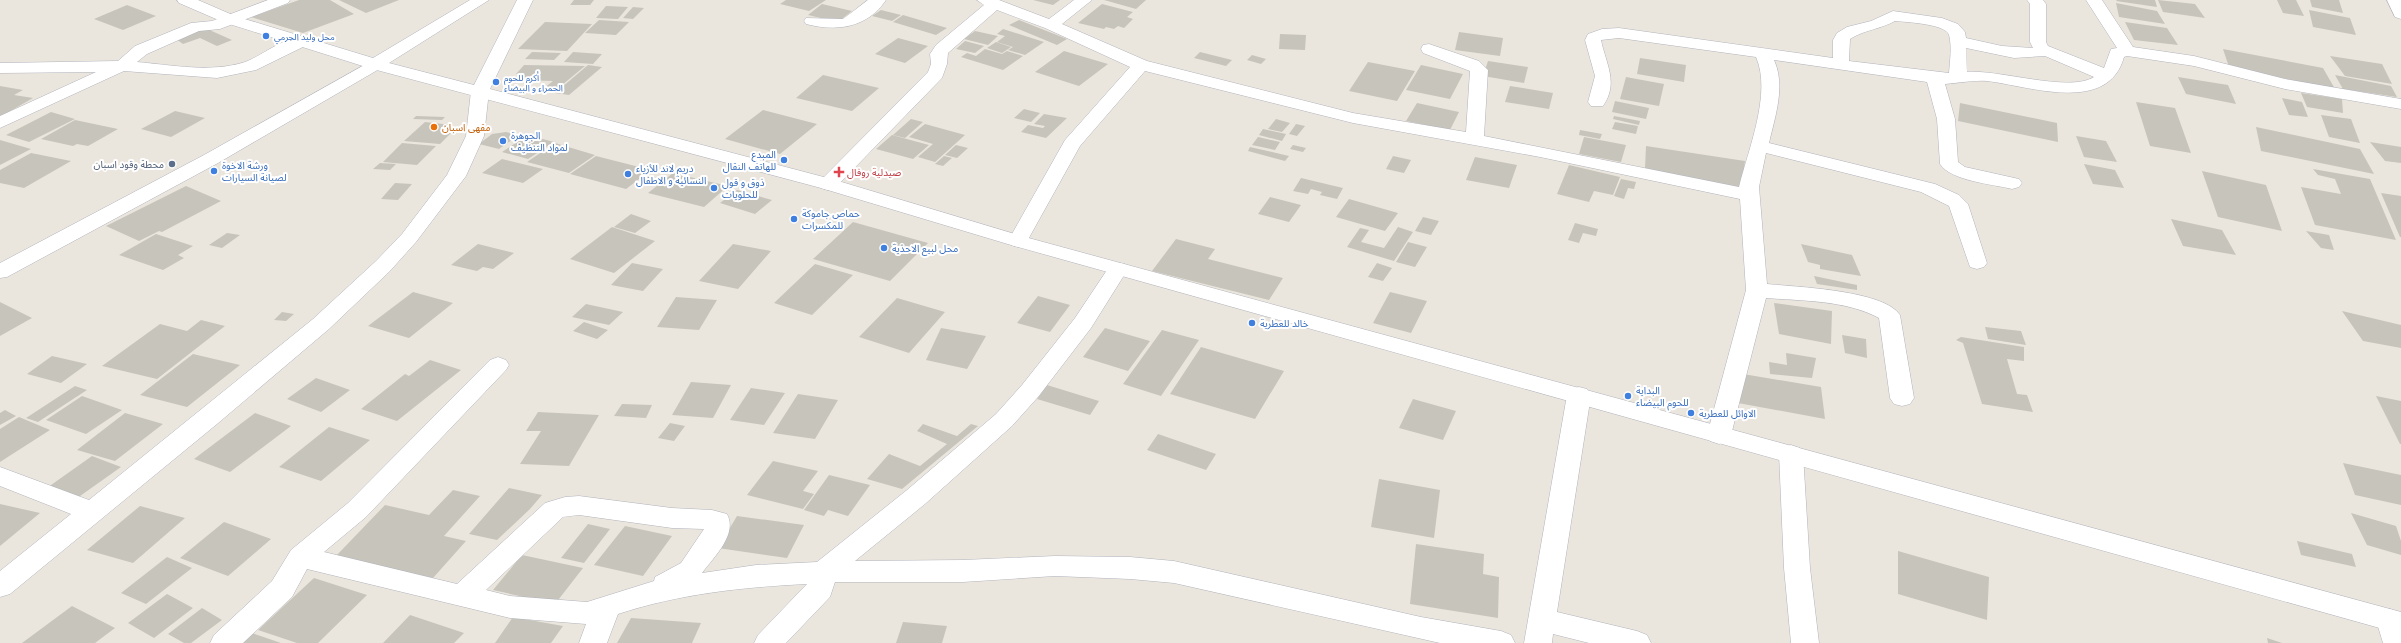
<svg xmlns="http://www.w3.org/2000/svg" width="2401" height="643" font-family="'Golos Text','Noto Sans Arabic',sans-serif">
<rect width="100%" height="100%" fill="#ebe6dd"/>
<path fill="#c7c4bc" d="M 299,0 L 330,0 L 354,14 L 303,33 L 251,17 Z
M 339,0 L 399,0 L 366,13 Z
M 574,0 L 594,0 L 590,5 L 570,5 Z
M 786,0 L 826,0 L 809,11 L 780,4 Z
M 1033,0 L 1060,0 L 1053,5 Z
M 1104,0 L 1146,0 L 1136,9 Z
M 2117,0 L 2155,0 L 2157,7 L 2116,1 Z
M 2158,0 L 2195,4 L 2205,18 L 2163,12 Z
M 2277,0 L 2296,0 L 2304,16 L 2283,13 Z
M 2310,0 L 2339,0 L 2343,13 L 2312,7 Z
M 2116,3 L 2157,11 L 2165,24 L 2119,17 Z
M 822,4 L 852,11 L 838,22 L 808,15 Z
M 1102,4 L 1133,12 L 1127,17 L 1133,19 L 1124,28 L 1118,26 L 1114,29 L 1106,27 L 1104,29 L 1078,23 Z
M 127,5 L 156,16 L 123,30 L 94,19 Z
M 606,6 L 628,7 L 618,19 L 596,18 Z
M 633,7 L 644,8 L 633,19 L 623,18 Z
M 881,10 L 901,15 L 892,21 L 872,16 Z
M 2309,10 L 2350,18 L 2356,35 L 2313,27 Z
M 903,15 L 947,28 L 936,35 L 893,22 Z
M 599,20 L 629,22 L 616,35 L 585,33 Z
M 1019,20 L 1067,39 L 1057,45 L 1009,25 Z
M 545,22 L 592,24 L 567,51 L 518,49 Z
M 2125,22 L 2167,28 L 2178,45 L 2134,40 Z
M 205,28 L 232,40 L 217,46 L 200,38 L 183,44 L 176,39 Z
M 1003,29 L 1044,42 L 1025,55 L 1008,50 L 1013,47 L 997,42 L 1005,36 L 997,34 Z
M 975,31 L 998,36 L 988,45 L 964,39 Z
M 1459,32 L 1503,38 L 1500,56 L 1455,50 Z
M 1280,34 L 1306,35 L 1305,50 L 1279,49 Z
M 898,38 L 928,46 L 905,63 L 875,54 Z
M 965,41 L 984,46 L 975,53 L 956,49 Z
M 996,42 L 1011,47 L 1002,53 L 987,48 Z
M 985,49 L 1002,54 L 1007,51 L 1023,56 L 1003,70 L 961,57 L 967,53 L 976,56 Z
M 2223,49 L 2323,68 L 2335,89 L 2229,67 Z
M 1064,51 L 1108,64 L 1079,86 L 1035,72 Z
M 532,52 L 561,53 L 554,60 L 525,59 Z
M 573,52 L 602,54 L 593,64 L 564,62 Z
M 1200,52 L 1232,60 L 1226,66 L 1194,58 Z
M 1252,55 L 1266,59 L 1261,64 L 1247,60 Z
M 2330,56 L 2382,64 L 2392,84 L 2345,76 Z
M 1640,58 L 1686,65 L 1684,82 L 1637,74 Z
M 1488,61 L 1528,67 L 1524,83 L 1483,76 Z
M 1368,62 L 1415,71 L 1397,101 L 1349,91 Z
M 524,65 L 585,66 L 556,90 L 543,89 L 553,81 L 519,80 L 523,74 L 516,74 Z
M 588,65 L 602,67 L 569,95 L 555,93 Z
M 1421,65 L 1463,74 L 1450,99 L 1406,90 Z
M 823,75 L 879,88 L 852,111 L 796,98 Z
M 2335,75 L 2391,86 L 2397,97 L 2343,89 Z
M 1626,77 L 1664,84 L 1659,106 L 1620,99 Z
M 2178,77 L 2228,85 L 2236,104 L 2186,94 Z
M 0,86 L 23,90 L 14,95 L 33,98 L 0,117 Z
M 1510,86 L 1553,93 L 1549,109 L 1505,102 Z
M 2301,93 L 2342,99 L 2343,113 L 2307,107 Z
M 2282,98 L 2302,102 L 2308,117 L 2289,115 Z
M 1615,101 L 1649,108 L 1646,119 L 1612,112 Z
M 2136,102 L 2175,108 L 2191,153 L 2150,146 Z
M 1417,103 L 1459,112 L 1450,130 L 1406,121 Z
M 1960,103 L 2057,123 L 2058,142 L 1958,121 Z
M 1024,109 L 1040,113 L 1031,122 L 1014,118 Z
M 763,110 L 817,124 L 780,154 L 725,139 Z
M 175,111 L 205,118 L 171,137 L 141,129 Z
M 51,112 L 75,119 L 29,142 L 6,135 Z
M 1044,114 L 1067,118 L 1046,138 L 1021,132 L 1028,125 L 1043,128 L 1045,126 L 1034,124 Z
M 2321,115 L 2351,119 L 2360,143 L 2329,137 Z
M 416,116 L 445,117 L 442,120 L 413,119 Z
M 1614,116 L 1640,121 L 1639,125 L 1613,119 Z
M 911,119 L 923,122 L 905,138 L 893,135 Z
M 1276,119 L 1290,123 L 1282,132 L 1268,129 Z
M 75,120 L 118,129 L 88,146 L 77,144 L 73,146 L 41,139 Z
M 425,122 L 452,125 L 452,132 L 440,144 L 404,141 Z
M 1615,122 L 1638,126 L 1636,134 L 1612,129 Z
M 925,124 L 965,135 L 935,162 L 918,157 L 933,144 L 909,137 Z
M 1296,124 L 1305,126 L 1297,136 L 1289,134 Z
M 2256,127 L 2360,149 L 2374,174 L 2261,151 Z
M 1263,129 L 1286,134 L 1282,141 L 1259,135 Z
M 1580,130 L 1602,134 L 1600,139 L 1579,135 Z
M 506,132 L 519,135 L 499,149 L 479,144 L 492,134 Z
M 528,135 L 554,142 L 528,159 L 502,152 Z
M 892,135 L 929,145 L 913,159 L 876,149 Z
M 2076,136 L 2106,141 L 2117,162 L 2084,157 Z
M 1258,137 L 1280,142 L 1275,150 L 1252,145 Z
M 1584,137 L 1626,145 L 1621,162 L 1579,154 Z
M 0,140 L 31,149 L 0,165 Z
M 2370,142 L 2401,147 L 2401,163 L 2385,161 Z
M 402,143 L 436,146 L 417,165 L 383,162 Z
M 555,143 L 595,155 L 569,173 L 527,162 Z
M 956,145 L 968,148 L 957,158 L 945,155 Z
M 1293,145 L 1306,148 L 1303,152 L 1290,149 Z
M 1646,146 L 1745,161 L 1741,190 L 1645,169 Z
M 1250,147 L 1289,156 L 1285,161 L 1248,151 Z
M 31,153 L 71,161 L 24,188 L 0,183 L 0,170 Z
M 596,156 L 651,170 L 626,189 L 570,174 Z
M 944,156 L 952,158 L 943,166 L 935,164 Z
M 1393,156 L 1411,160 L 1404,173 L 1386,169 Z
M 1475,157 L 1517,165 L 1509,188 L 1466,180 Z
M 502,159 L 543,169 L 523,183 L 482,173 Z
M 380,163 L 396,164 L 390,170 L 373,169 Z
M 2084,164 L 2115,170 L 2124,188 L 2093,184 Z
M 1569,165 L 1620,177 L 1613,195 L 1594,191 L 1589,202 L 1557,194 Z
M 2313,169 L 2370,179 L 2396,240 L 2315,225 L 2301,187 L 2341,194 L 2335,179 L 2318,175 Z
M 2202,171 L 2266,185 L 2282,231 L 2218,217 Z
M 673,173 L 728,186 L 704,207 L 648,193 Z
M 1301,178 L 1343,188 L 1337,199 L 1320,195 L 1322,192 L 1311,189 L 1308,194 L 1293,191 Z
M 1621,179 L 1636,182 L 1634,189 L 1628,188 L 1624,199 L 1614,196 Z
M 395,183 L 412,184 L 398,200 L 381,199 Z
M 186,186 L 221,201 L 162,232 L 159,231 L 139,241 L 106,226 Z
M 737,190 L 772,200 L 755,214 L 720,203 Z
M 2381,193 L 2401,196 L 2401,237 L 2400,237 Z
M 1270,197 L 1301,205 L 1289,222 L 1258,214 Z
M 1349,199 L 1398,213 L 1385,231 L 1336,217 Z
M 631,214 L 651,221 L 635,233 L 614,227 Z
M 1423,217 L 1439,221 L 1431,235 L 1415,231 Z
M 2171,219 L 2222,230 L 2236,255 L 2183,246 Z
M 853,222 L 928,243 L 890,281 L 813,259 Z
M 1575,223 L 1598,229 L 1596,236 L 1583,233 L 1579,243 L 1568,240 Z
M 612,227 L 655,241 L 614,273 L 570,259 Z
M 1398,227 L 1413,232 L 1394,261 L 1347,247 L 1360,228 L 1369,230 L 1361,242 L 1384,248 Z
M 2306,231 L 2329,235 L 2334,250 L 2321,248 Z
M 227,233 L 240,235 L 222,248 L 209,245 Z
M 156,234 L 193,246 L 178,255 L 184,258 L 163,270 L 119,255 Z
M 1176,239 L 1215,249 L 1208,259 L 1283,278 L 1269,300 L 1152,271 Z
M 1408,242 L 1427,247 L 1415,267 L 1396,262 Z
M 478,244 L 514,253 L 493,269 L 483,267 L 477,271 L 451,265 Z
M 733,244 L 771,251 L 738,289 L 699,281 Z
M 1801,244 L 1852,255 L 1861,276 L 1820,269 L 1820,265 L 1808,262 Z
M 632,263 L 663,269 L 643,291 L 611,285 Z
M 1377,263 L 1392,268 L 1383,281 L 1368,277 Z
M 815,264 L 853,275 L 812,315 L 774,303 Z
M 1814,276 L 1857,285 L 1857,290 L 1817,284 Z
M 413,292 L 453,303 L 409,338 L 368,326 Z
M 1390,292 L 1427,301 L 1411,333 L 1373,323 Z
M 1038,296 L 1070,305 L 1050,332 L 1017,323 Z
M 676,297 L 717,300 L 699,330 L 657,327 Z
M 897,298 L 945,312 L 909,353 L 859,337 Z
M 0,302 L 32,318 L 0,336 Z
M 1774,303 L 1832,311 L 1831,344 L 1779,334 Z
M 586,304 L 623,312 L 609,325 L 572,317 Z
M 2342,311 L 2401,325 L 2401,348 L 2363,341 Z
M 282,312 L 294,314 L 286,321 L 274,320 Z
M 201,320 L 225,326 L 157,379 L 102,366 L 160,324 L 187,331 Z
M 584,322 L 608,330 L 597,339 L 573,331 Z
M 1985,327 L 2021,331 L 2026,345 L 1988,339 Z
M 941,328 L 986,336 L 967,369 L 926,360 Z
M 1105,328 L 1150,341 L 1128,371 L 1083,357 Z
M 1162,330 L 1199,340 L 1161,396 L 1123,384 Z
M 1842,335 L 1866,339 L 1867,358 L 1845,353 Z
M 1961,337 L 2024,347 L 2024,361 L 2007,359 L 2017,394 L 2027,395 L 2033,412 L 1982,404 L 1963,343 L 1956,340 Z
M 1201,347 L 1284,371 L 1255,419 L 1170,394 Z
M 1786,353 L 1816,358 L 1812,378 L 1770,374 L 1769,362 L 1787,365 Z
M 193,354 L 240,365 L 187,407 L 140,395 Z
M 52,356 L 87,364 L 61,383 L 27,374 Z
M 430,360 L 461,370 L 397,421 L 361,409 L 405,374 L 409,376 Z
M 1743,374 L 1821,387 L 1825,419 L 1738,403 Z
M 316,378 L 350,390 L 321,412 L 287,399 Z
M 691,382 L 731,385 L 713,418 L 672,415 Z
M 1047,385 L 1099,401 L 1090,415 L 1037,399 Z
M 75,386 L 87,390 L 38,422 L 26,418 Z
M 751,388 L 785,393 L 764,425 L 730,420 Z
M 798,394 L 838,400 L 815,439 L 773,433 Z
M 82,396 L 122,410 L 86,434 L 46,420 Z
M 2376,396 L 2401,401 L 2401,444 L 2400,444 Z
M 1413,399 L 1456,411 L 1443,440 L 1399,428 Z
M 622,404 L 652,405 L 646,418 L 614,416 Z
M 5,410 L 16,416 L 0,425 L 0,413 Z
M 538,412 L 599,415 L 569,466 L 520,464 L 541,431 L 526,431 Z
M 125,413 L 163,424 L 115,461 L 77,450 Z
M 255,413 L 291,426 L 230,472 L 194,459 Z
M 19,417 L 50,430 L 0,462 L 0,429 Z
M 670,423 L 685,426 L 674,441 L 658,438 Z
M 923,424 L 957,436 L 971,424 L 978,426 L 902,489 L 867,479 L 889,454 L 920,466 L 947,444 L 917,431 Z
M 329,427 L 370,440 L 321,481 L 279,467 Z
M 1158,434 L 1216,454 L 1206,470 L 1147,450 Z
M 92,456 L 121,467 L 73,501 L 44,490 Z
M 773,461 L 818,471 L 803,491 L 814,494 L 803,509 L 747,495 Z
M 2343,463 L 2401,475 L 2401,505 L 2355,495 Z
M 829,475 L 870,485 L 848,516 L 828,510 L 824,516 L 804,510 Z
M 1379,479 L 1440,490 L 1434,538 L 1371,527 Z
M 509,488 L 542,495 L 530,509 L 497,540 L 469,534 Z
M 453,490 L 480,496 L 444,536 L 466,541 L 433,578 L 336,556 L 385,505 L 429,515 Z
M 0,504 L 40,513 L 0,546 Z
M 140,506 L 185,518 L 133,563 L 87,550 Z
M 2351,513 L 2396,526 L 2401,541 L 2401,555 L 2367,545 Z
M 737,516 L 804,525 L 787,558 L 718,548 Z
M 224,522 L 271,539 L 228,576 L 180,558 Z
M 588,524 L 610,529 L 584,563 L 561,558 Z
M 625,526 L 672,536 L 643,576 L 594,565 Z
M 2297,541 L 2352,554 L 2356,567 L 2301,555 Z
M 1416,544 L 1484,554 L 1483,574 L 1499,577 L 1498,618 L 1410,604 Z
M 1898,551 L 1989,577 L 1987,620 L 1898,594 Z
M 522,555 L 583,568 L 555,604 L 493,590 Z
M 167,557 L 192,568 L 146,604 L 121,593 Z
M 314,578 L 367,595 L 318,643 L 297,643 L 258,630 Z
M 167,594 L 193,608 L 154,638 L 128,623 Z
M 72,606 L 115,628 L 95,643 L 22,643 Z
M 202,608 L 222,620 L 191,643 L 184,643 L 168,634 Z
M 410,615 L 464,633 L 454,643 L 383,643 Z
M 513,617 L 563,626 L 551,643 L 495,643 Z
M 631,618 L 701,623 L 692,643 L 617,643 Z
M 903,622 L 947,626 L 942,643 L 896,643 Z
M 243,630 L 281,643 L 228,643 Z
M 2267,638 L 2282,643 L 2268,643 Z"/>
<g fill="none" stroke-linecap="round" stroke-linejoin="round">
<g stroke="#b1b3bd" stroke-width="1">
<path id="minor" d="M 268,0 L 290,0 L 288,3 L 220,29 L 199,31 L 147,54 L 137,62 C 172,65 211,73 245,62 C 262,56 289,33 307,37 L 309,41 L 307,45 L 256,70 L 217,78 L 124,71 L 0,128 L 0,116 L 96,72 L 0,73 L 0,63 L 118,61 L 135,46 L 191,23 L 212,21 Z
M 868,0 L 886,0 C 867,28 837,32 806,24 L 804,21 L 806,18 L 843,19 Z
M 977,0 L 999,0 L 1049,19 L 1074,0 L 1092,0 L 1062,24 L 1147,61 L 1353,113 L 1466,132 L 1470,71 L 1423,53 L 1421,49 L 1423,45 L 1429,44 L 1479,61 L 1488,70 L 1484,136 L 1739,187 C 1748,150 1772,93 1756,57 L 1619,38 L 1601,40 C 1606,64 1619,83 1603,106 L 1591,106 L 1588,102 L 1595,76 L 1585,40 L 1588,34 L 1602,29 L 1619,28 L 1833,58 L 1833,40 L 1837,33 L 1847,27 L 1871,21 L 1893,11 L 1942,18 L 1958,24 L 1965,32 L 1966,38 L 2002,46 L 2033,48 L 2030,42 L 2030,4 L 2027,0 L 2043,0 L 2046,4 L 2046,42 L 2048,46 L 2104,68 L 2111,49 L 2117,48 L 2086,0 L 2102,0 L 2133,47 L 2194,56 L 2285,79 L 2401,99 L 2401,109 L 2285,89 L 2194,66 L 2127,56 L 2124,57 C 2108,115 2029,86 1987,81 C 1973,80 1959,83 1945,84 L 1955,119 L 1958,162 L 1965,167 L 2019,179 L 2022,183 L 2019,187 L 2012,189 C 1992,184 1951,181 1940,164 L 1937,119 L 1927,82 L 1774,60 C 1786,86 1775,117 1769,143 L 1935,184 L 1959,195 L 1968,204 L 1987,263 L 1984,267 L 1977,269 L 1970,267 L 1949,206 L 1921,192 L 1766,153 L 1759,187 L 1767,284 C 1796,287 1884,290 1900,315 L 1914,398 L 1910,404 L 1902,406 L 1894,404 L 1890,398 L 1879,318 C 1845,300 1803,301 1766,298 L 1731,435 L 1728,441 L 1719,444 L 1710,441 L 1707,435 L 1746,290 L 1740,199 L 1540,157 L 1353,123 L 1145,71 L 1080,146 L 1025,245 L 1018,247 L 1011,245 L 1008,241 L 1065,140 L 1130,67 L 1045,28 L 997,10 L 948,53 L 947,64 L 942,78 L 835,188 L 828,190 L 821,188 L 818,184 L 821,180 L 928,72 L 931,64 L 930,54 L 936,45 L 984,5 ZM 1895,21 C 1906,22 1946,24 1949,35 C 1952,46 1950,61 1949,73 L 1849,61 L 1850,39 C 1864,30 1881,29 1895,21 ZM 1966,48 L 2014,58 L 2045,56 L 2094,77 C 2069,93 1999,69 1967,72 Z
M 2387,0 L 2401,0 L 2401,19 L 2395,17 Z
M 375,59 L 381,60 L 383,64 L 381,68 L 218,163 L 7,277 L 0,278 L 0,263 L 204,155 Z
M 480,86 L 486,87 L 489,91 L 484,136 L 466,176 L 416,242 L 390,271 L 329,329 L 217,424 L 10,594 L 0,597 L 0,571 L 71,514 L 0,486 L 0,467 L 89,500 L 313,319 L 376,261 L 402,234 L 447,175 L 466,136 L 471,91 L 474,87 Z
M 1118,263 L 1125,264 L 1128,269 L 1091,328 L 1038,397 L 1012,426 L 925,504 L 855,561 L 963,560 L 1055,556 L 1130,557 L 1174,561 L 1421,617 L 1501,631 L 1511,635 L 1515,643 L 1440,643 L 1174,583 L 1130,579 L 1055,576 L 963,582 L 835,582 L 830,597 L 786,643 L 754,643 L 758,635 L 807,584 C 743,587 679,594 618,614 L 607,643 L 579,643 L 586,624 L 510,618 L 307,569 L 292,597 L 243,643 L 210,643 L 214,635 L 272,581 L 291,550 L 348,503 L 490,360 L 498,357 L 506,360 L 509,365 L 506,370 L 366,517 L 324,552 L 457,584 L 545,503 L 565,497 L 579,496 L 672,508 L 712,510 L 727,514 C 738,534 714,557 702,573 L 756,565 L 817,562 L 907,490 L 996,414 L 1022,385 L 1075,318 L 1111,264 ZM 579,515 L 672,528 L 704,529 L 681,563 L 655,577 L 654,581 L 587,602 L 510,596 L 486,590 L 563,517 Z
M 1579,387 L 1587,389 L 1591,395 L 1557,612 L 1637,631 L 1647,635 L 1651,643 L 1589,643 L 1553,634 L 1552,643 L 1524,643 L 1567,395 L 1571,389 Z
M 1791,445 L 1800,448 L 1803,454 L 1810,568 L 1819,643 L 1791,643 L 1784,568 L 1779,454 L 1782,448 Z
M 2390,609 L 2401,614 L 2401,643 L 2383,643 L 2376,620 L 2380,612 Z"/>
</g>
<g stroke="#b1b3bd" stroke-width="1">
<path id="tertiary" d="M 177,0 L 198,0 L 235,16 L 373,58 L 470,0 L 489,0 L 389,63 L 474,85 L 517,0 L 533,0 L 490,89 L 835,180 L 1025,237 L 2401,612 L 2401,634 L 1011,245 L 821,188 L 369,68 L 223,22 L 179,3 Z"/>
</g>
<use href="#minor" fill="#fff" fill-rule="evenodd"/>
<use href="#tertiary" fill="#fff" fill-rule="evenodd"/>
</g>
<g fill="#3f7fe0" stroke="#fff" stroke-width="1.5">
<circle cx="266" cy="36" r="4"/>
<circle cx="496" cy="82" r="4"/>
<circle cx="503" cy="141" r="4"/>
<circle cx="784" cy="160" r="4"/>
<circle cx="214" cy="171" r="4"/>
<circle cx="628" cy="174" r="4"/>
<circle cx="714" cy="188" r="4"/>
<circle cx="794" cy="219" r="4"/>
<circle cx="884" cy="248" r="4"/>
<circle cx="1252" cy="323" r="4"/>
<circle cx="1628" cy="396" r="4"/>
<circle cx="1691" cy="413" r="4"/>
</g>
<circle fill="#e8710a" stroke="#fff" stroke-width="1.5" cx="434" cy="127" r="4"/>
<circle fill="#5c6f8a" stroke="#fff" stroke-width="1.5" cx="172" cy="164" r="4"/>
<path fill="#e0444e" stroke="#fff" stroke-width="1.5" d="M837 166h4v4h4v4h-4v4h-4v-4h-4v-4h4z"/>
<g text-anchor="middle" dominant-baseline="central" stroke-width="4" stroke-linejoin="round" paint-order="stroke">
<g font-size="9" fill="#366cbe" stroke="#fff" text-anchor="start">
<text x="274" y="36">محل وليد الجرمي</text>
<text x="504" y="77">أكرم للحوم<tspan x="504" dy="10">الحمراء و البيضاء</tspan></text>
</g>
<g font-size="10" fill="#c56008" stroke="#fff" text-anchor="start">
<text x="442" y="127">مقهى اسبان</text>
</g>
<g font-size="10" fill="#366cbe" stroke="#fff" text-anchor="start">
<text x="511" y="135">الجوهرة<tspan x="511" dy="12">لمواد التنظيف</tspan></text>
<text x="776" y="154" text-anchor="end">المبدع<tspan x="776" dy="12">للهاتف النقال</tspan></text>
<text x="222" y="165">ورشة الاخوة<tspan x="222" dy="12">لصيانة السيارات</tspan></text>
<text x="636" y="168">دريم لاند للأزياء<tspan x="636" dy="12">النسائية و الاطفال</tspan></text>
<text x="722" y="182">ذوق و قول<tspan x="722" dy="12">للحلويات</tspan></text>
<text x="802" y="213">حماص جاموكة<tspan x="802" dy="12">للمكسرات</tspan></text>
<text x="892" y="248">محل لبيع الاحذية</text>
<text x="1260" y="323">خالد للعطرية</text>
<text x="1636" y="390">البداية<tspan x="1636" dy="12">للحوم البيضاء</tspan></text>
<text x="1699" y="413">الاوائل للعطرية</text>
</g>
<g font-size="10" fill="#4e5e75" stroke="#fff" text-anchor="end">
<text x="164" y="164">محطة وقود اسبان</text>
</g>
<g font-size="10" fill="#be3a42" stroke="#fff" text-anchor="start">
<text x="847" y="172">صيدلية روفال</text>
</g>
</g>
</svg>
